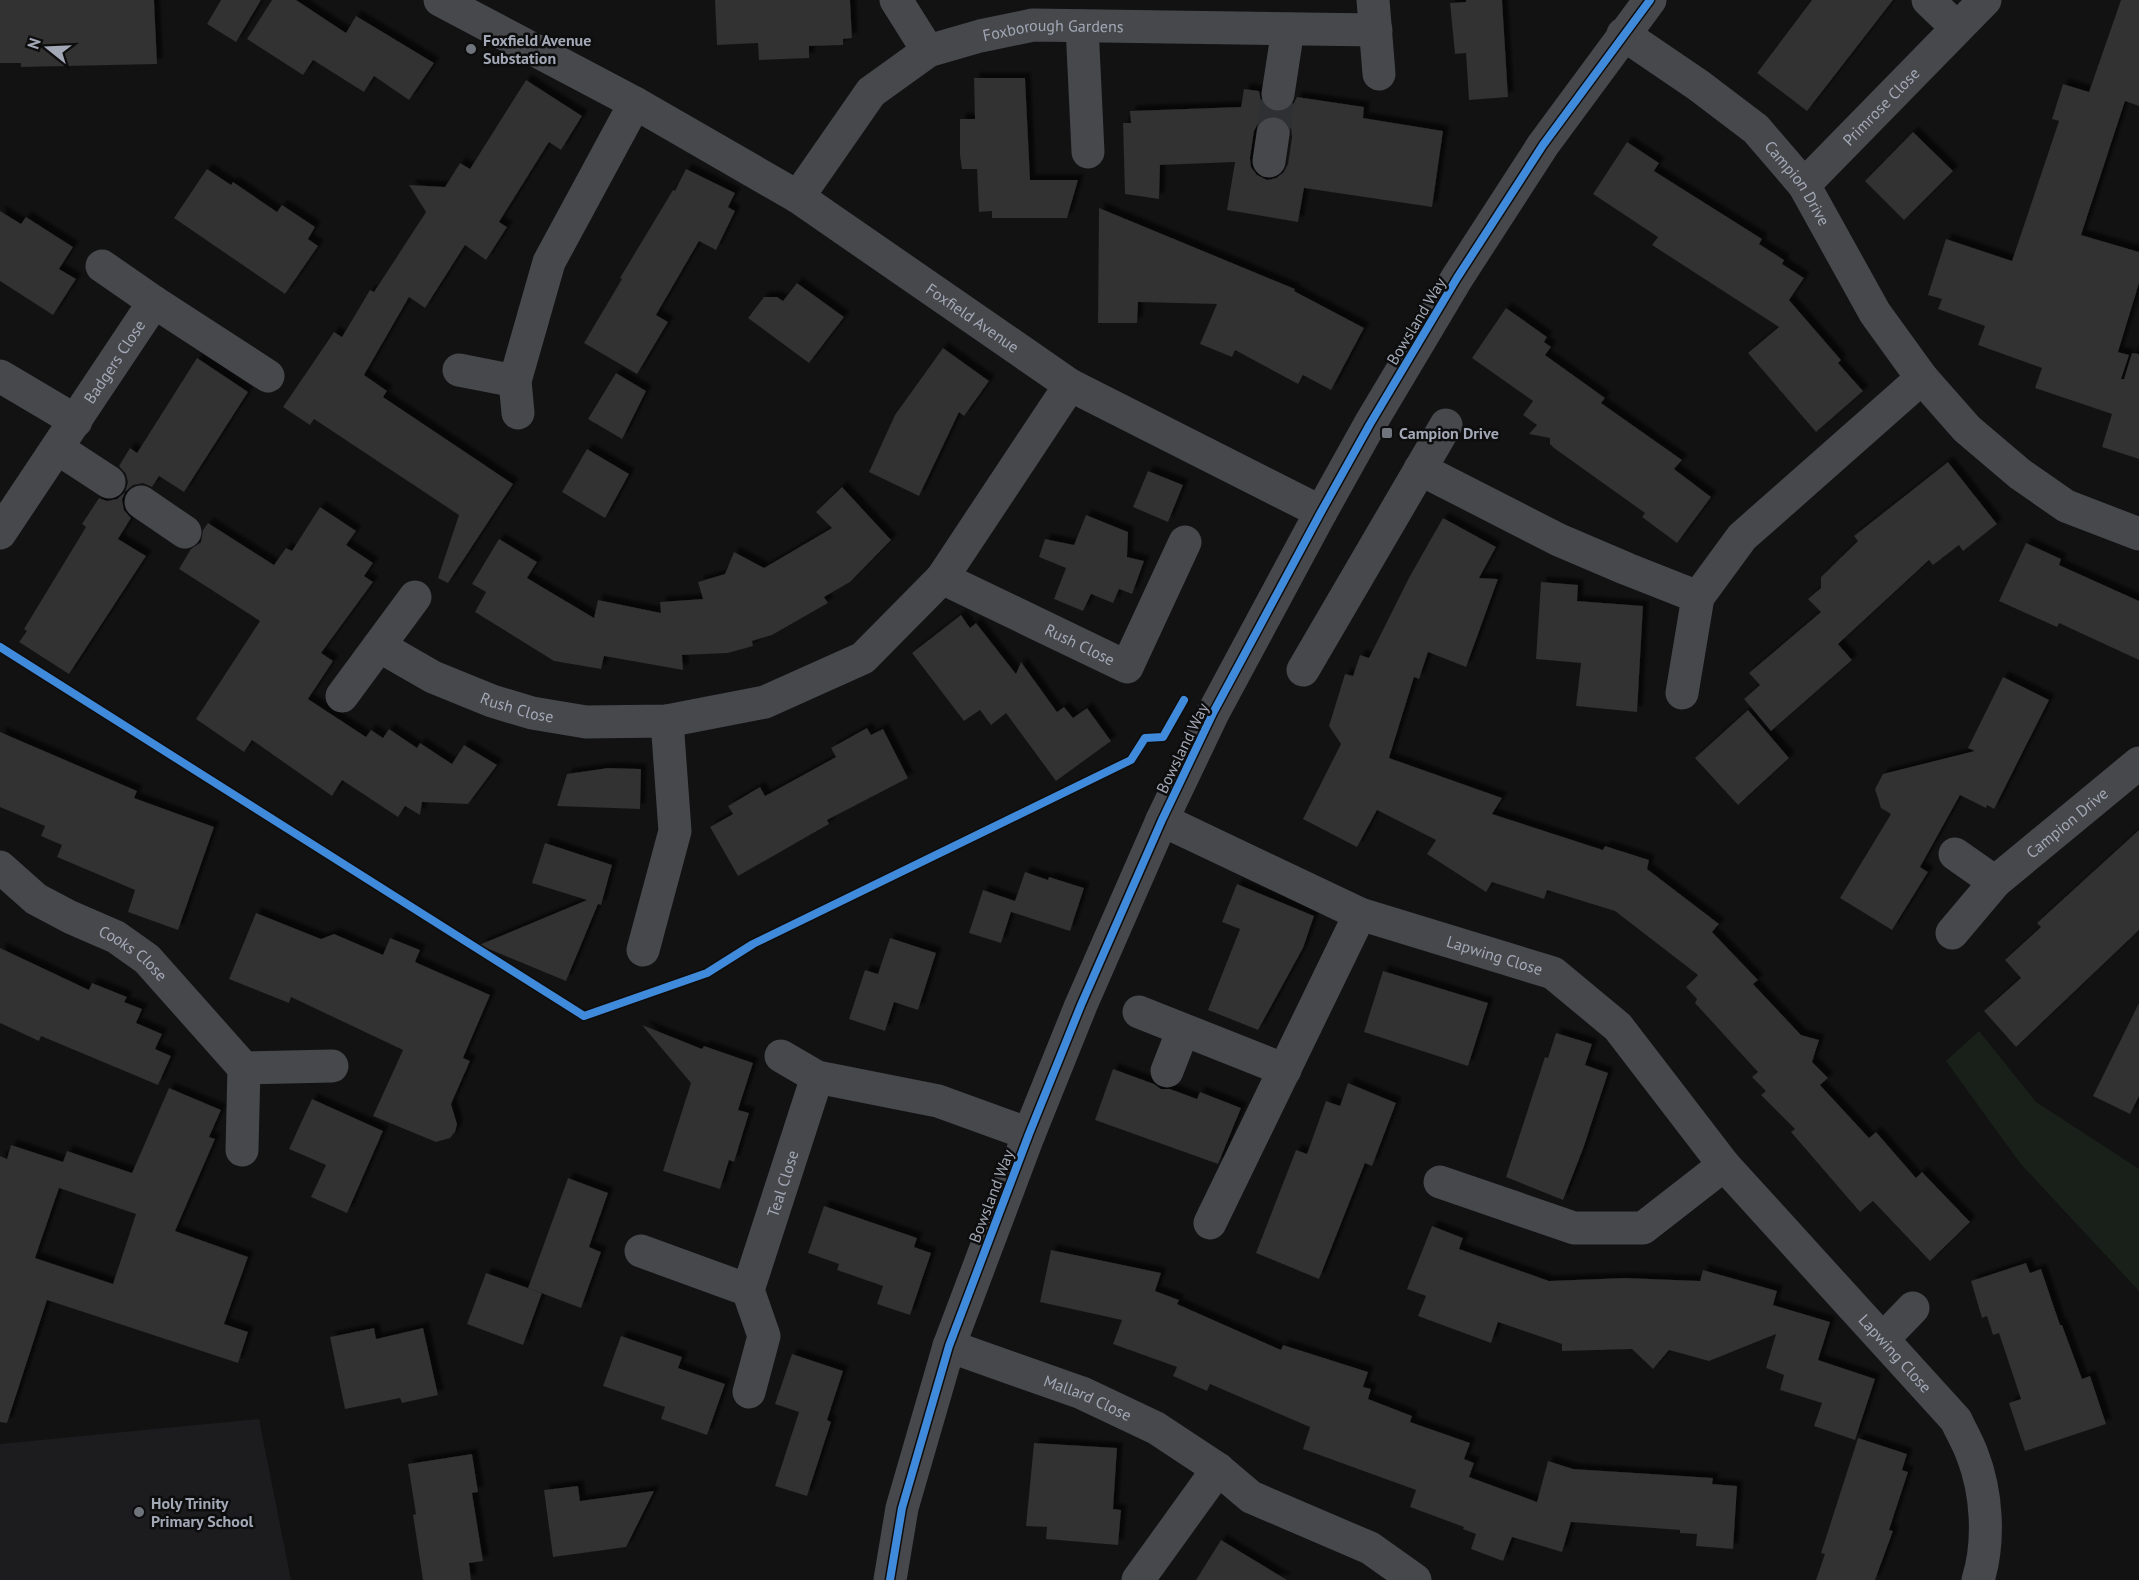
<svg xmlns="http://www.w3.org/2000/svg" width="2139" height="1580" font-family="'PT Sans',sans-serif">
<defs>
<filter id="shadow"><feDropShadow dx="5.5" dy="-5.5" stdDeviation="1.5" flood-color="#0009"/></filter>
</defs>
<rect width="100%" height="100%" fill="#121213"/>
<path fill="#1c1c1f" d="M 259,1419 L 291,1580 L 0,1580 L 0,1444 Z"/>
<path fill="#192019" d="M 1979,1031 L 2036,1102 L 2139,1169 L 2139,1291 L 2020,1163 L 1946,1061 Z"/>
<path fill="#303032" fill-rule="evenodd" filter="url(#shadow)" d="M 0,0 L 154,0 L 157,64 L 21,67 L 21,63 L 0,63 Z
M 221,0 L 261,0 L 236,42 L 207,24 Z
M 272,0 L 296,0 L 346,33 L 356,16 L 434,63 L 409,100 L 374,76 L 364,92 L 313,60 L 303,75 L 247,39 Z
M 715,0 L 850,0 L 852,38 L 843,39 L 843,45 L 809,46 L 809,58 L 759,60 L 758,43 L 717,45 Z
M 1466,0 L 1502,0 L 1508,97 L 1469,100 L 1466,53 L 1455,54 L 1450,3 L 1466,2 Z
M 1812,0 L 1893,0 L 1807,111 L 1757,73 Z
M 2121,0 L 2139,0 L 2139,106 L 2125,101 L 2081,235 L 2139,252 L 2139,283 L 2118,352 L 2129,355 L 2121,379 L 2124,379 L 2132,353 L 2139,354 L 2139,459 L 2102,447 L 2112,414 L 2035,388 L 2042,368 L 1978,345 L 1985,326 L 1938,309 L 1942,299 L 1928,295 L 1946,239 L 2012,261 L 2059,121 L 2052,119 L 2063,84 L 2089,92 Z
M 974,78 L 1025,78 L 1030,180 L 1078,180 L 1067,218 L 992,218 L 992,211 L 979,212 L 977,169 L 962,169 L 960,155 L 960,119 L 975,119 Z
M 526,80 L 582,116 L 561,150 L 549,142 L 499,222 L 507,227 L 486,260 L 465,245 L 425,308 L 409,297 L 364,375 L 387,391 L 383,397 L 513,484 L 448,583 L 438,578 L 459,515 L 314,419 L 310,425 L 283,407 L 334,332 L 342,337 L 370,290 L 374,292 L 426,212 L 409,185 L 445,187 L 460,163 L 470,169 Z
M 1244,89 L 1259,91 L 1261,101 L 1267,109 L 1275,112 L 1285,111 L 1293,105 L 1297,97 L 1364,107 L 1363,118 L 1443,131 L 1432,207 L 1304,188 L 1298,222 L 1227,210 L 1235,162 L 1160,165 L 1159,199 L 1125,194 L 1123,123 L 1131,123 L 1130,111 L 1241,107 ZM 1275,115 L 1285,120 L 1291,128 L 1292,137 L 1288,164 L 1284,172 L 1276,178 L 1267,180 L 1257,175 L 1251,167 L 1250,158 L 1254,131 L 1258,123 L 1266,117 Z
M 1913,132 L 1953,171 L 1904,220 L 1865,181 Z
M 1627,142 L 1659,163 L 1654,171 L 1762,239 L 1759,244 L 1784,260 L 1782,264 L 1804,278 L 1789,300 L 1841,360 L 1838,363 L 1863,391 L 1816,432 L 1748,353 L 1779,327 L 1652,245 L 1658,237 L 1593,194 Z
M 207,169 L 231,185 L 233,182 L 277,212 L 282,205 L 315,227 L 308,239 L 318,246 L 285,294 L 174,218 Z
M 686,169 L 735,193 L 728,207 L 735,211 L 716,250 L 699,241 L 656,315 L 668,322 L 637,374 L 584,343 L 622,279 L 620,278 L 673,190 L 675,191 Z
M 1099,208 L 1295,289 L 1294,291 L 1364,328 L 1331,390 L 1303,375 L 1298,384 L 1235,350 L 1232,357 L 1200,344 L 1217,304 L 1138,302 L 1137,323 L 1098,323 Z
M 0,211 L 21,224 L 26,217 L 73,247 L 59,269 L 76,279 L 53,315 L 0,281 Z
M 797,283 L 844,317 L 809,363 L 748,318 L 764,297 L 777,297 L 783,301 Z
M 1506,308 L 1547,337 L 1544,342 L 1551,347 L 1545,355 L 1605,398 L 1601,403 L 1682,460 L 1674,469 L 1711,497 L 1677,543 L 1642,517 L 1645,513 L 1554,448 L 1550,444 L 1550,438 L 1529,434 L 1537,425 L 1523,415 L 1533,401 L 1472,358 Z
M 943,348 L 989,381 L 964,416 L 959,412 L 919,496 L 869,472 L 895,415 Z
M 197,358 L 248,392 L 184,492 L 159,476 L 152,487 L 143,483 L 133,485 L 125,492 L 122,500 L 124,510 L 131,518 L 118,539 L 146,556 L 69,674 L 19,642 L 27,631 L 24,629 L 86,527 L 82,524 L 99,498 L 107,501 L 117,499 L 125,492 L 128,482 L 126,474 L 119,466 L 130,448 L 137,453 Z
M 616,373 L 646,391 L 622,439 L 588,419 Z
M 587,449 L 629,474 L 605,518 L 562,492 Z
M 1948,462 L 1997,524 L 1963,551 L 1959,545 L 1933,565 L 1929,560 L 1838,644 L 1852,660 L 1771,731 L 1744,699 L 1760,685 L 1749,673 L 1821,612 L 1808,599 L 1821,588 L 1821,577 L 1858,541 L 1854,536 Z
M 1148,471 L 1183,485 L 1168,522 L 1133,507 Z
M 842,487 L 891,540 L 850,582 L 824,597 L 828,603 L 772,635 L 752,641 L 753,646 L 728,653 L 682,655 L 683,670 L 604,656 L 601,669 L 554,661 L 475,612 L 486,592 L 472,584 L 499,539 L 537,562 L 527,578 L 594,618 L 598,600 L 661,613 L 660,602 L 703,599 L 698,582 L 725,574 L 734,552 L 764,568 L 832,528 L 816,512 Z
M 320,507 L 356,531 L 346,545 L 373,563 L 364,576 L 373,582 L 321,653 L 333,661 L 308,699 L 366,737 L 371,730 L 383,738 L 389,729 L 417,748 L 420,743 L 452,764 L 464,745 L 497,765 L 468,804 L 422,802 L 420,815 L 405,806 L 398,817 L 342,780 L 332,796 L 252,740 L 244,752 L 196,719 L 260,621 L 179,569 L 191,549 L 201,542 L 203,530 L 208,523 L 274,565 L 286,548 L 292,551 Z
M 1086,515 L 1128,532 L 1127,557 L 1144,561 L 1132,594 L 1119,589 L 1113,603 L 1091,594 L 1083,611 L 1054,599 L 1066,568 L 1039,557 L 1045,539 L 1074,545 Z
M 1443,518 L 1496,547 L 1479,578 L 1498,579 L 1466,667 L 1428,652 L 1419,679 L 1414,677 L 1389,758 L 1502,798 L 1492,814 L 1603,850 L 1605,846 L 1649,860 L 1647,869 L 1719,924 L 1712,932 L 1758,980 L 1753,984 L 1801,1035 L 1819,1040 L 1812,1062 L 1828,1078 L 1820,1085 L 1869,1138 L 1876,1132 L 1916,1178 L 1922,1172 L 1970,1222 L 1930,1261 L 1873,1201 L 1860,1212 L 1791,1132 L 1795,1129 L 1761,1095 L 1766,1091 L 1752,1077 L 1758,1072 L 1695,1003 L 1697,999 L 1686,987 L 1698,975 L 1615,911 L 1547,890 L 1544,899 L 1492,882 L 1486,892 L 1427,854 L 1436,840 L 1377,810 L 1357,847 L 1303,819 L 1341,744 L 1329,726 L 1345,674 L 1353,676 L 1360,655 L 1369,658 L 1410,576 Z
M 2026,543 L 2061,559 L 2059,565 L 2139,601 L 2139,660 L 2059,623 L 2057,627 L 1999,601 Z
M 1541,582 L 1578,585 L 1577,601 L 1643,606 L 1637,712 L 1576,706 L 1581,663 L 1536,659 Z
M 961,615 L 970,628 L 976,623 L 1016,674 L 1021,662 L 1057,712 L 1064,707 L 1073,718 L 1087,708 L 1111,741 L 1056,781 L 1006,713 L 991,725 L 980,710 L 964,721 L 912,653 Z
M 2003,677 L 2049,700 L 1994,809 L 1987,805 L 1986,808 L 1960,795 L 1920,867 L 1928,872 L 1892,930 L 1840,898 L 1891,814 L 1881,808 L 1875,789 L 1883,774 L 1975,751 L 1968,748 Z
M 1748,710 L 1789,758 L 1738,805 L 1695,758 Z
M 867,728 L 871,735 L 883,729 L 908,778 L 827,820 L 829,824 L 738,876 L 710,827 L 733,814 L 728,806 L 760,787 L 765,796 L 836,757 L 831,748 Z
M 0,732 L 137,791 L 134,798 L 214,827 L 178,930 L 128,912 L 135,890 L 57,857 L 62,845 L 41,836 L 45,826 L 0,807 Z
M 608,768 L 641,769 L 640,809 L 557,806 L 567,774 Z
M 2139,830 L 2139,930 L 2016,1047 L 1984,1011 L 2021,978 L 2005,960 L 2041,927 L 2037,923 Z
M 545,843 L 612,865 L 601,905 L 598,904 L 566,981 L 479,945 L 587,900 L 532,883 Z
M 1025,872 L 1048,880 L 1049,877 L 1084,888 L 1070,931 L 1011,912 L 1001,943 L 969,933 L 983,890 L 1015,901 Z
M 1237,884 L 1314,916 L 1303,948 L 1258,1030 L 1208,1010 L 1240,929 L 1222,922 Z
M 256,913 L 321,939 L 334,934 L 383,955 L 390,938 L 420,950 L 415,962 L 490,995 L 463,1058 L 470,1061 L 451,1104 L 457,1124 L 455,1132 L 450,1138 L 436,1142 L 373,1116 L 403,1050 L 291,997 L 289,1003 L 229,979 Z
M 890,938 L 936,953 L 918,1010 L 894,1002 L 885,1031 L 849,1019 L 865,970 L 878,974 Z
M 0,948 L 89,990 L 92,983 L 127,997 L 124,1002 L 142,1009 L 136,1023 L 162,1034 L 155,1049 L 171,1056 L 158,1085 L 41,1036 L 39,1041 L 0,1023 Z
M 1383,971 L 1488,1003 L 1468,1066 L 1364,1032 Z
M 2139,1003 L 2139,1096 L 2130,1114 L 2093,1096 Z
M 642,1025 L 702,1049 L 704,1046 L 753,1063 L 738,1110 L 749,1113 L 734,1162 L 729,1160 L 720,1189 L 663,1171 L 691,1083 Z
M 1556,1033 L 1592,1044 L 1585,1065 L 1608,1073 L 1583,1149 L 1563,1200 L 1506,1177 L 1545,1057 L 1548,1058 Z
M 1113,1069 L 1154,1084 L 1161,1089 L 1170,1089 L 1197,1099 L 1200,1092 L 1241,1108 L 1218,1164 L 1095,1120 Z
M 1348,1083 L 1396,1103 L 1372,1166 L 1365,1163 L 1319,1279 L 1256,1253 L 1296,1150 L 1307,1154 L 1326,1101 L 1340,1106 Z
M 169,1088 L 221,1110 L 209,1137 L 215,1139 L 175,1231 L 248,1257 L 224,1324 L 248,1332 L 238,1363 L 47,1300 L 7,1423 L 0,1422 L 0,1156 L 7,1159 L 11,1145 L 63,1162 L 67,1151 L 132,1173 ZM 59,1188 L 136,1214 L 113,1284 L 35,1258 Z
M 312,1099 L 383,1131 L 347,1213 L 311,1197 L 326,1165 L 289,1149 Z
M 568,1178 L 608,1193 L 589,1247 L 601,1252 L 581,1308 L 528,1288 Z
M 824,1206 L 917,1238 L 914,1247 L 931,1253 L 910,1315 L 877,1304 L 883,1286 L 837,1270 L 839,1264 L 808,1253 Z
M 1432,1226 L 1463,1238 L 1459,1249 L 1549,1281 L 1625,1278 L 1700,1281 L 1703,1270 L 1777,1291 L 1773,1305 L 1830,1322 L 1818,1360 L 1875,1379 L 1855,1440 L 1814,1426 L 1822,1403 L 1780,1390 L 1784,1375 L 1766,1368 L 1776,1334 L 1709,1361 L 1669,1350 L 1653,1369 L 1632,1349 L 1562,1351 L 1562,1344 L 1498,1322 L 1491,1343 L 1418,1316 L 1426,1296 L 1407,1289 Z
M 1051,1250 L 1161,1273 L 1155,1291 L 1179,1300 L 1177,1304 L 1281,1350 L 1283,1345 L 1368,1372 L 1363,1387 L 1371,1389 L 1368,1399 L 1412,1416 L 1410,1422 L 1470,1443 L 1464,1459 L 1474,1463 L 1469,1477 L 1537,1502 L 1548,1461 L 1573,1469 L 1713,1478 L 1712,1484 L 1737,1486 L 1733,1549 L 1696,1546 L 1697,1534 L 1680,1533 L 1680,1530 L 1571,1522 L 1562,1552 L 1512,1537 L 1503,1561 L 1471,1549 L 1476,1534 L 1463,1529 L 1464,1527 L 1410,1507 L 1416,1490 L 1303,1449 L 1310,1427 L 1210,1384 L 1207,1391 L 1173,1376 L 1177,1367 L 1113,1344 L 1122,1320 L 1040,1302 Z
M 2026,1263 L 2030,1273 L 2041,1269 L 2060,1325 L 2062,1325 L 2082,1379 L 2090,1376 L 2106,1424 L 2025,1451 L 2009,1403 L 2021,1399 L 1999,1333 L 1993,1335 L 1987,1316 L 1982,1318 L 1971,1281 Z
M 486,1273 L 542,1293 L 523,1345 L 467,1324 Z
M 374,1328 L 376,1339 L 423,1328 L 438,1395 L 402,1403 L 400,1398 L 345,1409 L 330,1337 Z
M 621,1336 L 682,1357 L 678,1368 L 725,1384 L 707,1435 L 661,1419 L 665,1407 L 603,1386 Z
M 792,1354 L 843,1371 L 827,1420 L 831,1422 L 807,1496 L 775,1486 L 799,1412 L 775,1404 Z
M 1858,1438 L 1907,1454 L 1902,1470 L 1908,1472 L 1889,1530 L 1893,1531 L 1875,1580 L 1816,1580 L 1825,1554 L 1821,1553 Z
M 1034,1443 L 1117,1448 L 1113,1509 L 1121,1510 L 1118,1545 L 1046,1539 L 1047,1527 L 1026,1526 Z
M 472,1454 L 478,1492 L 472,1493 L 483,1561 L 469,1563 L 471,1580 L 423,1580 L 413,1515 L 416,1514 L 408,1464 Z
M 578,1486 L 580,1501 L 654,1491 L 626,1547 L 553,1557 L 544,1490 Z
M 1221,1540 L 1287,1580 L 1196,1580 Z"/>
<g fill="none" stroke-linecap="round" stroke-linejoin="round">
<path stroke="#2f3033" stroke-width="33" stroke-dasharray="33 16" stroke-linecap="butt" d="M 1273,134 L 1278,94"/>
<g stroke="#46484c" stroke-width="33">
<path id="s1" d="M 440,0 L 635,103 L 798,197 L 1070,385 L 1321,512"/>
<path d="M 896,0 L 928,51"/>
<path d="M 1373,0 L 1379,74"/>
<path d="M 1928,0 L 1957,28"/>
<path d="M 1082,26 L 1088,152"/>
<path id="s2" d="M 1623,34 L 1698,85 L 1756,129 L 1804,185 L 1875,313 L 1922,378 L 1967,429 L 2020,474 L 2066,506 L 2139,534"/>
<path d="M 1278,94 L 1288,29"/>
<path d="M 1269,161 L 1273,134"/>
<path id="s3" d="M 1804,185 L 1985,0"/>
<path id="s4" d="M 798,197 L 871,92 L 928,51 L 980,36 L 1033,25 L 1376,30"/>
<path d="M 102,266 L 154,302 L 268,376"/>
<path d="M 459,370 L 515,381"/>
<path d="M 0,376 L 76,421"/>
<path d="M 518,413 L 515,381 L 549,262 L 635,103"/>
<path d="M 57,448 L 109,482"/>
<path d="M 1420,469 L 1559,540 L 1627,569 L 1698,597"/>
<path d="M 141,502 L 185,532"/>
<path id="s5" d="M 0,533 L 154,302"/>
<path id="s6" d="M 942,578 L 1127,667 L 1185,542"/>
<path id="s7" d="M 379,646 L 433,677 L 492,701 L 532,713 L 586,722 L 667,721 L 765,702 L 863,658 L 942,578 L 1070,385"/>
<path d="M 1303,670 L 1446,425"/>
<path d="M 1682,693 L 1698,597 L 1742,537 L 1922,378"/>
<path d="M 342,696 L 415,597"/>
<path id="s8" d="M 1162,820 L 1360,914 L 1553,973 L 1618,1027 L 1724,1165 L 1956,1420 C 1961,1431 1968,1443 1972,1454 C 1987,1492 1990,1541 1978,1580"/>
<path d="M 1955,854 L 1995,882"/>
<path id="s9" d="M 0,867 L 36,899 L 70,917 L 116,937 L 147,959 L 244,1068 L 242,1150"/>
<path id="s10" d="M 1952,933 L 1995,882 L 2139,763"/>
<path d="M 643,950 L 675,831 L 667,721"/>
<path d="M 1139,1012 L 1285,1070"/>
<path d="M 781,1056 L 817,1077 L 938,1101 L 1029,1134"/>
<path d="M 244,1068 L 332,1066"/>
<path d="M 1167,1071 L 1183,1030"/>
<path d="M 1440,1182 L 1574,1228 L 1643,1228 L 1724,1165"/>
<path d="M 1210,1223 L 1360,914"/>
<path d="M 641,1251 L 748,1290 L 764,1336 L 749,1392"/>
<path id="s11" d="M 748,1290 L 817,1077"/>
<path d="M 1883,1339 L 1913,1308"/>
<path id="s12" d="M 949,1346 L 1082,1393 L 1156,1428 L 1218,1469 L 1251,1497 L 1370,1548 L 1415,1580"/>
<path d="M 890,1580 L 902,1508 L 949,1346 L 1029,1134 L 1081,1005 L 1162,820 L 1213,713 L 1321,512 L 1370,424 L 1457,278 L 1543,145 L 1650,0"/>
<path d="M 1138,1580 L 1218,1469"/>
</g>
<g stroke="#0d0d0e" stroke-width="11">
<path id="cycleway" d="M 0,647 L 584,1016 L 707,973 L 753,944 L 1131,760 L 1145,738 L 1163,737 L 1184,700
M 890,1580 L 902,1508 L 949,1346 L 1029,1134 L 1081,1005 L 1162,820 L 1213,713 L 1321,512 L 1370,424 L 1457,278 L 1543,145 L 1650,0"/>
</g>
<use href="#cycleway" stroke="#408adc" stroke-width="8"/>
</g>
<g fill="#70747c" stroke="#0d0d0e" stroke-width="2">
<circle cx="471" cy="49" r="6"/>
<rect x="1381" y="427" width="12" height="12" rx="3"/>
<circle cx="139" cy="1512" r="6"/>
</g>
<g text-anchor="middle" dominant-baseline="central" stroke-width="5" stroke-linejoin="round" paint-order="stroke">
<g font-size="16" fill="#a2a8b5" stroke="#0d0d0e">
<text stroke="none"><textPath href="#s4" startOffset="326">Foxborough Gardens</textPath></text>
<text stroke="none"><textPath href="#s3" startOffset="110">Primrose Close</textPath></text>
<text stroke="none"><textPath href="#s2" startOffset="232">Campion Drive</textPath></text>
<text stroke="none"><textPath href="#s1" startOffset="621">Foxfield Avenue</textPath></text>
<text transform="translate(1416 321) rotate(-59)">Bowsland Way</text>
<text stroke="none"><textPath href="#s5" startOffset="206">Badgers Close</textPath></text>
<text stroke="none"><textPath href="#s6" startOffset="153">Rush Close</textPath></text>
<text stroke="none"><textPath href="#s7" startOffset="152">Rush Close</textPath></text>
<text transform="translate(1182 748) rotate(-64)">Bowsland Way</text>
<text stroke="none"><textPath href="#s10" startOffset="160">Campion Drive</textPath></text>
<text stroke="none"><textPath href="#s8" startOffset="360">Lapwing Close</textPath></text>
<text stroke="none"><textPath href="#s9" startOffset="160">Cooks Close</textPath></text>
<text stroke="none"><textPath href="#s11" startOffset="112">Teal Close</textPath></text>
<text transform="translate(991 1196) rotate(-69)">Bowsland Way</text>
<text stroke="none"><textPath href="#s8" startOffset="934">Lapwing Close</textPath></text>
<text stroke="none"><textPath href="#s12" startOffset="148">Mallard Close</textPath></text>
</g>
<g font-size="16" font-weight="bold" fill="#a2a8b5" stroke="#0d0d0e" text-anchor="start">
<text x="483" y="40">Foxfield Avenue<tspan x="483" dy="18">Substation</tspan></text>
<text x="1399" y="433">Campion Drive</text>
<text x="151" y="1503">Holy Trinity<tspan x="151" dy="18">Primary School</tspan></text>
</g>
</g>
<g transform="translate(48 48) rotate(288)" stroke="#0d0d0e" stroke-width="4.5" paint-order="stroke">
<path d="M0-4.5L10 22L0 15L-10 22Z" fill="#a2a8b5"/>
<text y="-9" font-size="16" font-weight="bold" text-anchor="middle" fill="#a2a8b5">N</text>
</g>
</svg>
